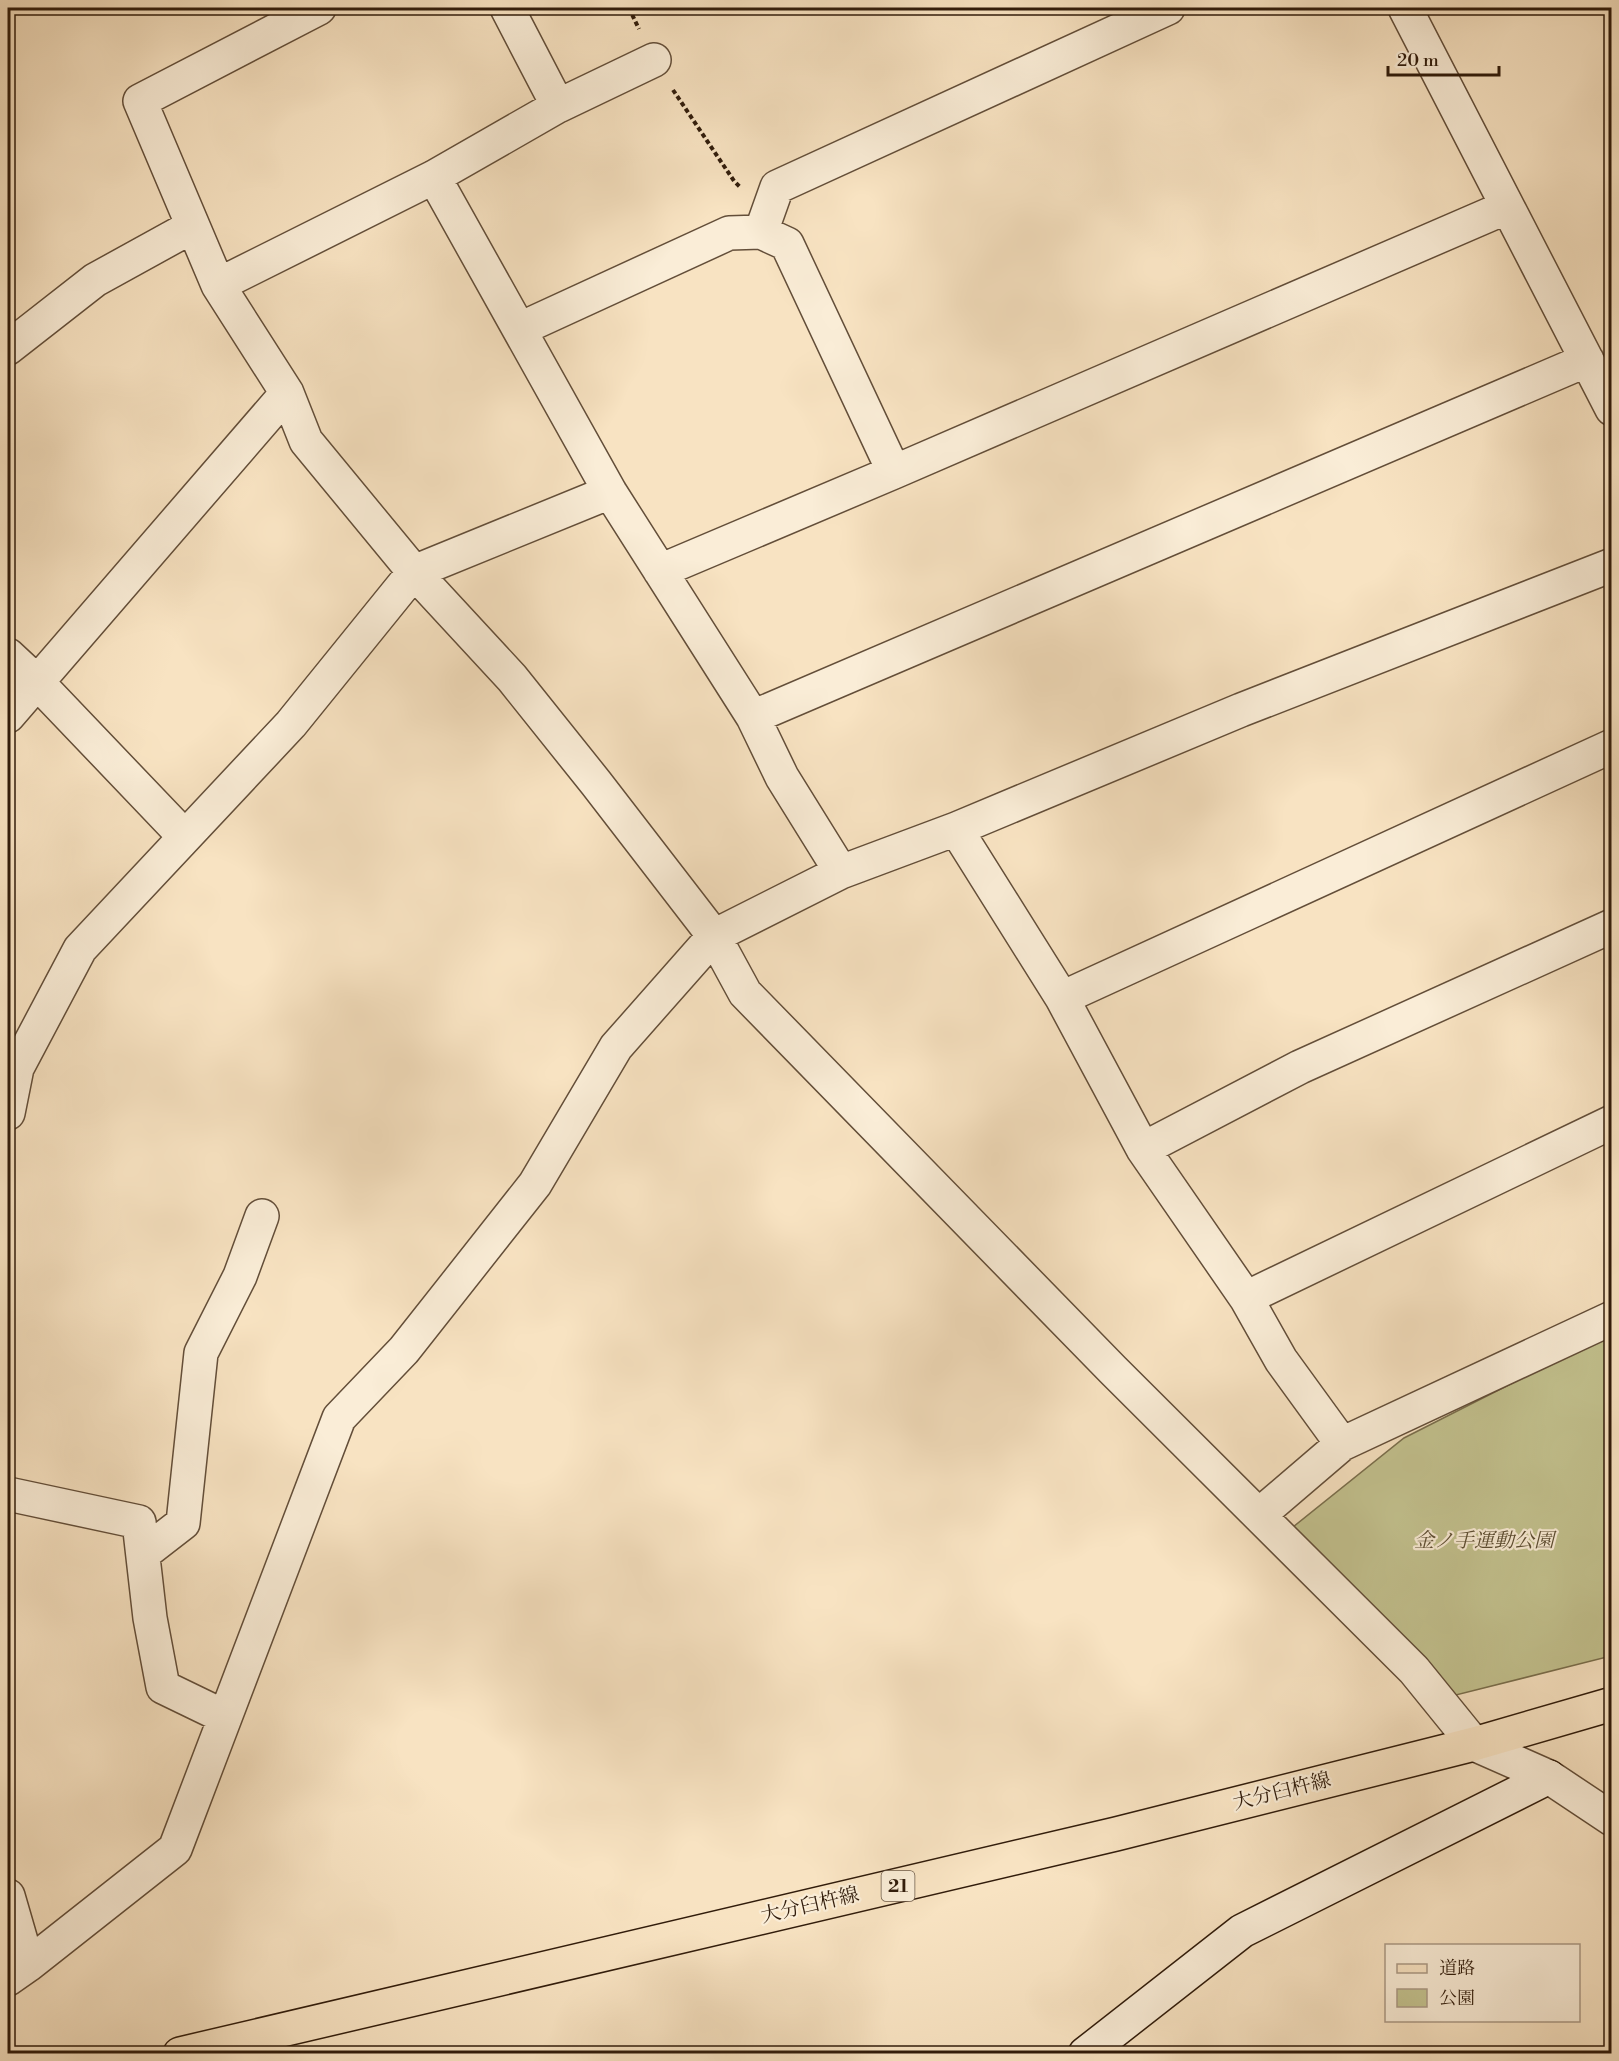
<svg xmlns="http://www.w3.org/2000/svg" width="1619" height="2061" font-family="'Libre Bodoni','Noto Serif JP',serif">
<rect width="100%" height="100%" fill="#f8e3c2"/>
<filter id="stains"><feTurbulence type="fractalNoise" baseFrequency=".00333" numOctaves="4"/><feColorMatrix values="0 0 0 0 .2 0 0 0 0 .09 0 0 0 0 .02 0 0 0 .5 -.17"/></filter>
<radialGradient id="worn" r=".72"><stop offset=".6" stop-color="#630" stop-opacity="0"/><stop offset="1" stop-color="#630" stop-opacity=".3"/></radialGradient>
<path fill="#c3c28f" stroke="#7a6f4d" stroke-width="1.5" d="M 1611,1333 L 1611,1656 L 1456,1695 L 1293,1527 L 1404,1438 Z"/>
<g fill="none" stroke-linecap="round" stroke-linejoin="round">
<g stroke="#634e39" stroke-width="36">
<path id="street" d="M 319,8 L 140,101 L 218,285 L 287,393 L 306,441 L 414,572 L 512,678 L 596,783 L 714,936 L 745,993 L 1113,1370 L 1414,1670 L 1474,1744 L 1549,1777 L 1612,1819
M 507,8 L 558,106
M 1405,8 L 1612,409
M 434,177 L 610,492 L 753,717 L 782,777 L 841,872
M 761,232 L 777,187 L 1168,8
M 218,285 L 434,177 L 558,106 L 654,60
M 520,329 L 729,233 L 761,232 L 787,244 L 894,472
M 8,348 L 95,280 L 193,226
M 660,571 L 894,472 L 1507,207
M 8,655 L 37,682 L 185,837
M 8,716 L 287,393
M 753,717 L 1587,360
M 956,829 L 1062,998 L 1143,1149 L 1246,1298 L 1281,1360 L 1342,1444 L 1612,1318
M 1062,998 L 1612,746
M 8,1113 L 17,1068 L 80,949 L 291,724 L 414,572 L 610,492
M 1143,1149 L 1300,1067 L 1612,926
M 1246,1298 L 1612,1122
M 8,1494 L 139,1522 L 150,1618 L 163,1687 L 225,1717
M 1259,1515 L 1342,1444
M 143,1554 L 183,1523 L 201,1353 L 240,1276 L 262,1216
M 8,1896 L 28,1965
M 8,1979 L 28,1965 L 175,1849 L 339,1418 L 404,1350 L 535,1184 L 616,1047 L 714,936 L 841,872 L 956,829 L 1241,710 L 1612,565"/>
</g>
<g stroke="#311c0b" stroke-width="36">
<path id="secondary" d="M 1085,2054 L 1242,1931 L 1549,1777"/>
</g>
<g stroke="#311c0b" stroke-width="36">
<path id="primary" d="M 180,2054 L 1116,1834 L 1474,1744 L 1612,1704"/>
</g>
<path stroke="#311c0b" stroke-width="4" stroke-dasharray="4.5 3" stroke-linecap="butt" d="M 629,8 L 639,29
M 673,90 L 734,181 L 740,187"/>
<use href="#street" stroke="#faedd7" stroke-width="33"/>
<use href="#secondary" stroke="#faedd7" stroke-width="33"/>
<use href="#primary" stroke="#f8e3c2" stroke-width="33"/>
</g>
<g text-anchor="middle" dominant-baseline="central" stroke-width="4.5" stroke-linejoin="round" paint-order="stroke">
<rect fill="#faedd7" stroke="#6d5b48" stroke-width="1.5" x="881.5" y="1871" width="33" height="30" rx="4.5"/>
<g font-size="18" font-weight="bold" fill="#311c0b">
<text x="898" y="1886">21</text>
</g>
<g font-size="20" font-style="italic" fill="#5d4e33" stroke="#faedd7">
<text x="1484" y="1541">金ノ手運動公園</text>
</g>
<g font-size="20" fill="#311c0b" stroke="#faedd7">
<text transform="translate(1282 1792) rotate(-14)">大分臼杵線</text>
<text transform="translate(810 1906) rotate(-13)">大分臼杵線</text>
</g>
</g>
<rect width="1619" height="2061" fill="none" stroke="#f8e3c2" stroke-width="30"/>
<rect x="9" y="9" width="1601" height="2043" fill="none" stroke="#311c0b" stroke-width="3"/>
<rect x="15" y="15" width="1589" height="2031" fill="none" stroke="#311c0b" stroke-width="1.5"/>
<rect x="1385" y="1944" width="195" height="78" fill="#faedd7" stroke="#aa9985" stroke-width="1.5"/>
<rect x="1397" y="1964" width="30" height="9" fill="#f8e3c2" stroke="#aa9985" stroke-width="1.5"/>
<text x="1439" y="1974" font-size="18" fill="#311c0b">道路</text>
<rect x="1397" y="1989" width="30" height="18" fill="#c3c28f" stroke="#aa9985" stroke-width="1.5"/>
<text x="1439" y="2004" font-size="18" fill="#311c0b">公園</text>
<path d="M1388 66v9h111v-9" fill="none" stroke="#311c0b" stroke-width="3"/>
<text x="1397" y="66" font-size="18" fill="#311c0b" stroke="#faedd7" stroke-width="4.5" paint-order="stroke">20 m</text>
<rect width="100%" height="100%" filter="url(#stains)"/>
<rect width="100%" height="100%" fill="url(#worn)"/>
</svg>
